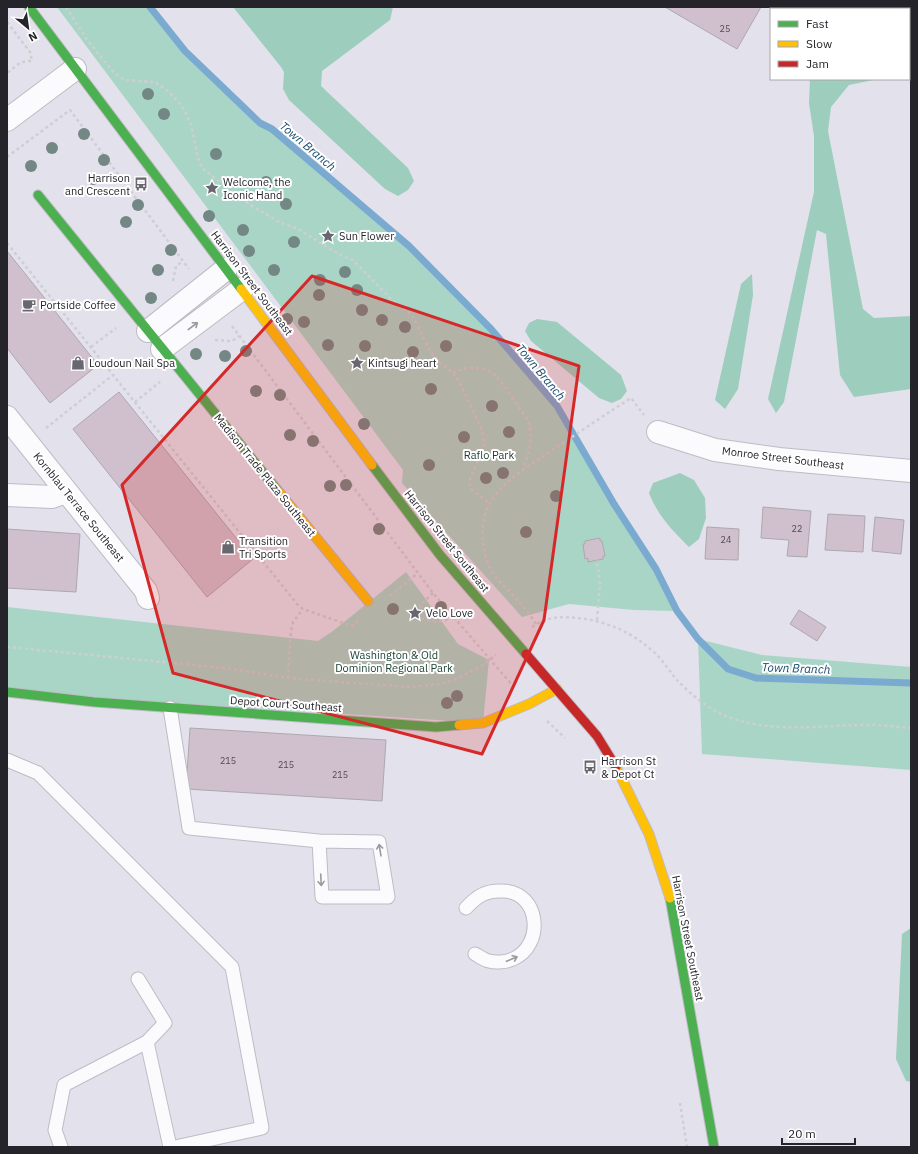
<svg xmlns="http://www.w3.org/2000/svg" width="918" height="1154" font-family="'IBM Plex Sans',sans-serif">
<rect width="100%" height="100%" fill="#e3e1ec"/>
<path fill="#a9d5c7" d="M 57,7 L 150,7 L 185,51 L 260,123 L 272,129 L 409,246 L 491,329 L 557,406 L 614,504 L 648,557 L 677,611 L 634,610 L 569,604 L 522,617 L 402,483 L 403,470 Z
M 406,572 L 458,644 L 489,660 L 483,723 L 7,692 L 7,607 L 318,641 L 333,631 Z
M 698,639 L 762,655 L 911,667 L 911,770 L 702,754 Z"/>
<path fill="#9dcdbd" d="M 233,7 L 393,7 L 390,20 L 322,71 L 321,86 L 408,168 L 414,181 L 408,190 L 398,196 L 385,189 L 289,100 L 283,89 L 284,72 L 281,67 Z
M 802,7 L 911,7 L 911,71 L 909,72 L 909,9 L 802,9 Z
M 810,79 L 878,79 L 849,85 L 831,107 L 828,131 L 863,309 L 874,318 L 911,316 L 911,389 L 854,397 L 840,375 L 826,234 L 817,230 L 784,402 L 776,413 L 768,399 L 814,192 L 814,136 L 809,103 Z
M 752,274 L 753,295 L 738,389 L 725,409 L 715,400 L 741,284 Z
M 537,319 L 557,322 L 621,375 L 627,391 L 621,399 L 612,403 L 599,398 L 531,341 L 525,331 L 529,323 Z
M 680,473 L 694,480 L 705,498 L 706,518 L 699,539 L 689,547 C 672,530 658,516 649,493 L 653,483 Z
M 911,928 L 911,1082 L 906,1081 L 896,1059 L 902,934 Z"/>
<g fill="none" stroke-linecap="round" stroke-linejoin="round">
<path stroke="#7baad1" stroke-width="7" d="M 150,7 L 185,51 L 260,123 L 272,129 L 409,246 L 491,329 L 557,406 L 614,504 L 656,569 L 677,611 L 698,639 L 728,669 L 756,678 L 911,683"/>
</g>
<path fill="#d0c0cd" stroke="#aca8ae" d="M 665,7 L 761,7 L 737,49 Z
M 7,251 L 98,365 L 50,403 L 7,348 Z
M 119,392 L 253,559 L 207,597 L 73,429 Z
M 763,507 L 811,511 L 807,557 L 787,556 L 789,540 L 761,538 Z
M 828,514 L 865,516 L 863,552 L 825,550 Z
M 875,517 L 904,520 L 901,554 L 872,551 Z
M 707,527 L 739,529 L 738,560 L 705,559 Z
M 7,529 L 80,534 L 76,592 L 7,588 Z
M 600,538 L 600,541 L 602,541 L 605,556 L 603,556 L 603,559 L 588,562 L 588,558 L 585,559 L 583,544 L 585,544 L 585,541 Z
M 799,610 L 826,627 L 817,641 L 790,624 Z
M 190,728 L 386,740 L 382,801 L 186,789 Z"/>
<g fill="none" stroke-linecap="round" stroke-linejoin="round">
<g stroke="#bebcc4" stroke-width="15">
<path id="lane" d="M 170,708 L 189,828 L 319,841 L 379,842 L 388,897 L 322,897 L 319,841
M 7,760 L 38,773 L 232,967 L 262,1128 L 175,1147
M 466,908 C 477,896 486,890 503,891 C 540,892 545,945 513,959 C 506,962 496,963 489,961 C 484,960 479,956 475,954
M 138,979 L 165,1023 L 147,1042
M 61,1147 L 55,1130 L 64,1085 L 147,1042 L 170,1147"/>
</g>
<g stroke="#bebcc4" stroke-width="24">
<path id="street" d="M 7,120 L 75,69
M 148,331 L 226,269
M 162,349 L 242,289
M 7,417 L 146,591 L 148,598
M 658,432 L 715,450 L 779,459 L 911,471
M 7,495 L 52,497 L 66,492"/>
</g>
<g stroke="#bebcc4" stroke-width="11">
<path id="fast" d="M 29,7 L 241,289
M 38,195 L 278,491
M 372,465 L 440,555 L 526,654
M 7,692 L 94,702 L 436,727 L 459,725
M 670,898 L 714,1147"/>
</g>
<g stroke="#bebcc4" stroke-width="11">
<path id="slow" d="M 241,289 L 372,465
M 278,491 L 368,601
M 459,725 L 483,723 L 529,704 L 557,689
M 616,767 L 649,834 L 670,898"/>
</g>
<g stroke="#bebcc4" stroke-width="11">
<path id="jam" d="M 526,654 L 597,736 L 616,767"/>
</g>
<path stroke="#cfced1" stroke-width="2.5" stroke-dasharray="3 3" stroke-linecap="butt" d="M 66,7 L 85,37 L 114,73 L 125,80 L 155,82 L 168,91 L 182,106 L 191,124 L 198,158 L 202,168 L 249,204 L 279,222 L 298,229 L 342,256 L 353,260 L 393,301 L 412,315 L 429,349 L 439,362 L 453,373 L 459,381 L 482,430 L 484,445 L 469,482 L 471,489 L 490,504
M 7,22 L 30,52 L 32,61 L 21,62 L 7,73
M 7,157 L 70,110 L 189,269
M 7,243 L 297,604 L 303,609 L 352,626 L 358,621
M 173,281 L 176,266 L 183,261
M 232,326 L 433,593 L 513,686
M 215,340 L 232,341 L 239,336
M 91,347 L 116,328
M 453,373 C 465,366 485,366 495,375 C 504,383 519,409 528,420 C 534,437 529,453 523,469
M 135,402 L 160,382
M 46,428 L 113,375
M 433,593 L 420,605 L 422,618 C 433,622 442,624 452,616
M 390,596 L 418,573
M 597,620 L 600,584 L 597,560
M 536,624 C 530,615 523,606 516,598 C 506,588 496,580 490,568 C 481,549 479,522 490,503 C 505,478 534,463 557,447 C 581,431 606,414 631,398 L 644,415
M 532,627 C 546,617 561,616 578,618 C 607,621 634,633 656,654 C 664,662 670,672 677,680 C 691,695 713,713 734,719 C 783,734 828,724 878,725 C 889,726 900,727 911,728
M 7,647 L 225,668 L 288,678 L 408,687 L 441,684 L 454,680 L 480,667 L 496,655
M 288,678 L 291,631 L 293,622 L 303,609
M 547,721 L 565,738
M 680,1103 L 687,1147"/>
<use href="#lane" stroke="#fbfafc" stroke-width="13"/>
<use href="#street" stroke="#fbfafc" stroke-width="22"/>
<use href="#fast" stroke="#4caf50" stroke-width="9"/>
<use href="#slow" stroke="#ffc107" stroke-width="9"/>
<use href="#jam" stroke="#c62828" stroke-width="9"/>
</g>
<g fill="#738784">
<circle cx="148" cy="94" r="6"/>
<circle cx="164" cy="114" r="6"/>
<circle cx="84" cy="134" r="6"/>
<circle cx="52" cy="148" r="6"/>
<circle cx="216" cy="154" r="6"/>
<circle cx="104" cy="160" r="6"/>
<circle cx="31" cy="166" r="6"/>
<circle cx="93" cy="179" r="6"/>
<circle cx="266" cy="182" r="6"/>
<circle cx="286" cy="204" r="6"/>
<circle cx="138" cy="205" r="6"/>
<circle cx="209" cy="216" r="6"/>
<circle cx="126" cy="222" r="6"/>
<circle cx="243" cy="230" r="6"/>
<circle cx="294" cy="242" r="6"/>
<circle cx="171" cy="250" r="6"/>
<circle cx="249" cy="251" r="6"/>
<circle cx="158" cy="270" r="6"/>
<circle cx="274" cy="270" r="6"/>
<circle cx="345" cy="272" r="6"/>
<circle cx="320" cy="280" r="6"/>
<circle cx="357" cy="290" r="6"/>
<circle cx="319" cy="295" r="6"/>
<circle cx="151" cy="298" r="6"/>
<circle cx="362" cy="310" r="6"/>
<circle cx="287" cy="319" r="6"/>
<circle cx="382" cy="320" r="6"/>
<circle cx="304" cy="322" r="6"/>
<circle cx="405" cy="327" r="6"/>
<circle cx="328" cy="345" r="6"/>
<circle cx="365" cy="346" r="6"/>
<circle cx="446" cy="346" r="6"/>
<circle cx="246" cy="351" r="6"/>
<circle cx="413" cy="352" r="6"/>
<circle cx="196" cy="354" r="6"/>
<circle cx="225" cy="356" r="6"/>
<circle cx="431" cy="389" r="6"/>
<circle cx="256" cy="391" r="6"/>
<circle cx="280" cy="395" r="6"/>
<circle cx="492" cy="406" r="6"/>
<circle cx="364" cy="424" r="6"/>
<circle cx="509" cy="432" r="6"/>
<circle cx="290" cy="435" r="6"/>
<circle cx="464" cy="437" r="6"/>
<circle cx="313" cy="441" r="6"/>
<circle cx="429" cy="465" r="6"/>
<circle cx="503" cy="473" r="6"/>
<circle cx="486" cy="478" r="6"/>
<circle cx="346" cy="485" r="6"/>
<circle cx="330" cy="486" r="6"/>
<circle cx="556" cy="496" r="6"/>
<circle cx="379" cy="529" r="6"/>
<circle cx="526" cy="532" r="6"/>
<circle cx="441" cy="607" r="6"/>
<circle cx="393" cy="609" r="6"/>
<circle cx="457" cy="696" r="6"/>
<circle cx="447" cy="703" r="6"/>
</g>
<defs><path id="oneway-shaft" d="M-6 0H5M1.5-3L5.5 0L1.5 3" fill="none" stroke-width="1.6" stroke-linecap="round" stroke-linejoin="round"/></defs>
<g stroke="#9b9a9e">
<use href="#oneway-shaft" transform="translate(193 326) rotate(-37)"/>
<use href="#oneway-shaft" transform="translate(380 850) rotate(-99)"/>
<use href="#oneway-shaft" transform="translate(321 880) rotate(87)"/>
<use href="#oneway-shaft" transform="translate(512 959) rotate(-23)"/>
</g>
<path fill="#d62828" fill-opacity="0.2" stroke="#d62828" stroke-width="3" stroke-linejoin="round" d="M 312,276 L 579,366 L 544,620 L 482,754 L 173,673 L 122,485 Z"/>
<defs>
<g id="bus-bare" transform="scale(1.08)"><path d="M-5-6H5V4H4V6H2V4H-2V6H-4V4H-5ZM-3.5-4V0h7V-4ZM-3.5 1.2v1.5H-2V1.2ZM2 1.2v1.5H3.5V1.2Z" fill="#68666f" stroke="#fff" stroke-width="2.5" paint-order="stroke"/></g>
<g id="sight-bare" transform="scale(1.08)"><path d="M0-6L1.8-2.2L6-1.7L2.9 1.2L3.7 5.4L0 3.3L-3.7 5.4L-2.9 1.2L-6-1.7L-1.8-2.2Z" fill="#68666f" stroke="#fff" stroke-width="2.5" paint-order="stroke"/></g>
<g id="cafe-bare" transform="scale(1.08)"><path d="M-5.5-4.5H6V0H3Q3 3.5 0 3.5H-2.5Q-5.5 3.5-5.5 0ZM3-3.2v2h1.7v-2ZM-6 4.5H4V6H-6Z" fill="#68666f" stroke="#fff" stroke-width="2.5" paint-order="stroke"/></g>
<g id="shop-bare" transform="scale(1.08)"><path d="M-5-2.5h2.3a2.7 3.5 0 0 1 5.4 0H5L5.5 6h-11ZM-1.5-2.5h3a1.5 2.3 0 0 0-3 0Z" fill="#68666f" stroke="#fff" stroke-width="2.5" paint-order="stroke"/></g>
</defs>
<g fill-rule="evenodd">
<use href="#bus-bare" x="141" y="184"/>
<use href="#sight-bare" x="212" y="188"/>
<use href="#sight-bare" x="328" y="236"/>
<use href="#cafe-bare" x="29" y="305"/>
<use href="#shop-bare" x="78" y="363"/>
<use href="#sight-bare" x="357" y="363"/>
<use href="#shop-bare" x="228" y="547"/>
<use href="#sight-bare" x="415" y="613"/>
<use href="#bus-bare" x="590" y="767"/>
</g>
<g text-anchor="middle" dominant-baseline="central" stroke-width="4" stroke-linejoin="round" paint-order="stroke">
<g font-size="9" fill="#504b54">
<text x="725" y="28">25</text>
<text x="797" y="528">22</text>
<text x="726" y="539">24</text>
<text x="228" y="760">215</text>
<text x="286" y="764">215</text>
<text x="340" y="774">215</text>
</g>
<g font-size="11" fill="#25242b" stroke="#fff" text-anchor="start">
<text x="130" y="178" text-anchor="end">Harrison<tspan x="130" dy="13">and Crescent</tspan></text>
<text x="223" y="182">Welcome, the<tspan x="223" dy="13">Iconic Hand</tspan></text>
<text x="339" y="236">Sun Flower</text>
<text x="40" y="305">Portside Coffee</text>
<text x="89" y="363">Loudoun Nail Spa</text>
<text x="368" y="363">Kintsugi heart</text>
<text x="239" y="541">Transition<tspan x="239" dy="13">Tri Sports</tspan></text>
<text x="426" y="613">Velo Love</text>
<text x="601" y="761">Harrison St<tspan x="601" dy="13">&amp; Depot Ct</tspan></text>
</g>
<g font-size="11" fill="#25242b" stroke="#fff">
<text transform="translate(252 283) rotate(53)">Harrison Street Southeast</text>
<text transform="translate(783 458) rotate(7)">Monroe Street Southeast</text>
<text transform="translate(265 475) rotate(51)">Madison Trade Plaza Southeast</text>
<text transform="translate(79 507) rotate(51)">Kornblau Terrace Southeast</text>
<text transform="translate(447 541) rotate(51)">Harrison Street Southeast</text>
<text transform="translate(286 704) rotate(4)">Depot Court Southeast</text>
<text transform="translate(688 938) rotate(79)">Harrison Street Southeast</text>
</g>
<g font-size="11" fill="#173e2f" stroke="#fff">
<text x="489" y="455">Raflo Park</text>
<text x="394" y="655">Washington &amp; Old<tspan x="394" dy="13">Dominion Regional Park</tspan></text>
</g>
<g font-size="12" font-style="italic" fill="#184b6e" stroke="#fff">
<text transform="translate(308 146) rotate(40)">Town Branch</text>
<text transform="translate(541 372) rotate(50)">Town Branch</text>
<text transform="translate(796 668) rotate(2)">Town Branch</text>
</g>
</g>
<rect width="918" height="1154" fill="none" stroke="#25242b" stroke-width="16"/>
<rect x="770" y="8" width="140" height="72" fill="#ffffff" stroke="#a8a7aa"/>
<rect x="778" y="21" width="20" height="6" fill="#4caf50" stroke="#a8a7aa"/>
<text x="806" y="28" font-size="12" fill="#25242b">Fast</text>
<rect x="778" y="41" width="20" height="6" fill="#ffc107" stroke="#a8a7aa"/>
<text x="806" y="48" font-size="12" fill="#25242b">Slow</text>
<rect x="778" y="61" width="20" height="6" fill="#c62828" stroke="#a8a7aa"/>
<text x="806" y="68" font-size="12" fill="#25242b">Jam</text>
<g transform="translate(28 28) rotate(151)" stroke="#ffffff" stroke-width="3" paint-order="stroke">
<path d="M0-3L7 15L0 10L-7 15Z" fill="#25242b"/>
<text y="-6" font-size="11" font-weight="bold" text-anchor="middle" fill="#25242b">N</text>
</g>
<path d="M782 1138v6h73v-6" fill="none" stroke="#25242b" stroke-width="2"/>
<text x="788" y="1138" font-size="12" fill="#25242b" stroke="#ffffff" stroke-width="3" paint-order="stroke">20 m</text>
</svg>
